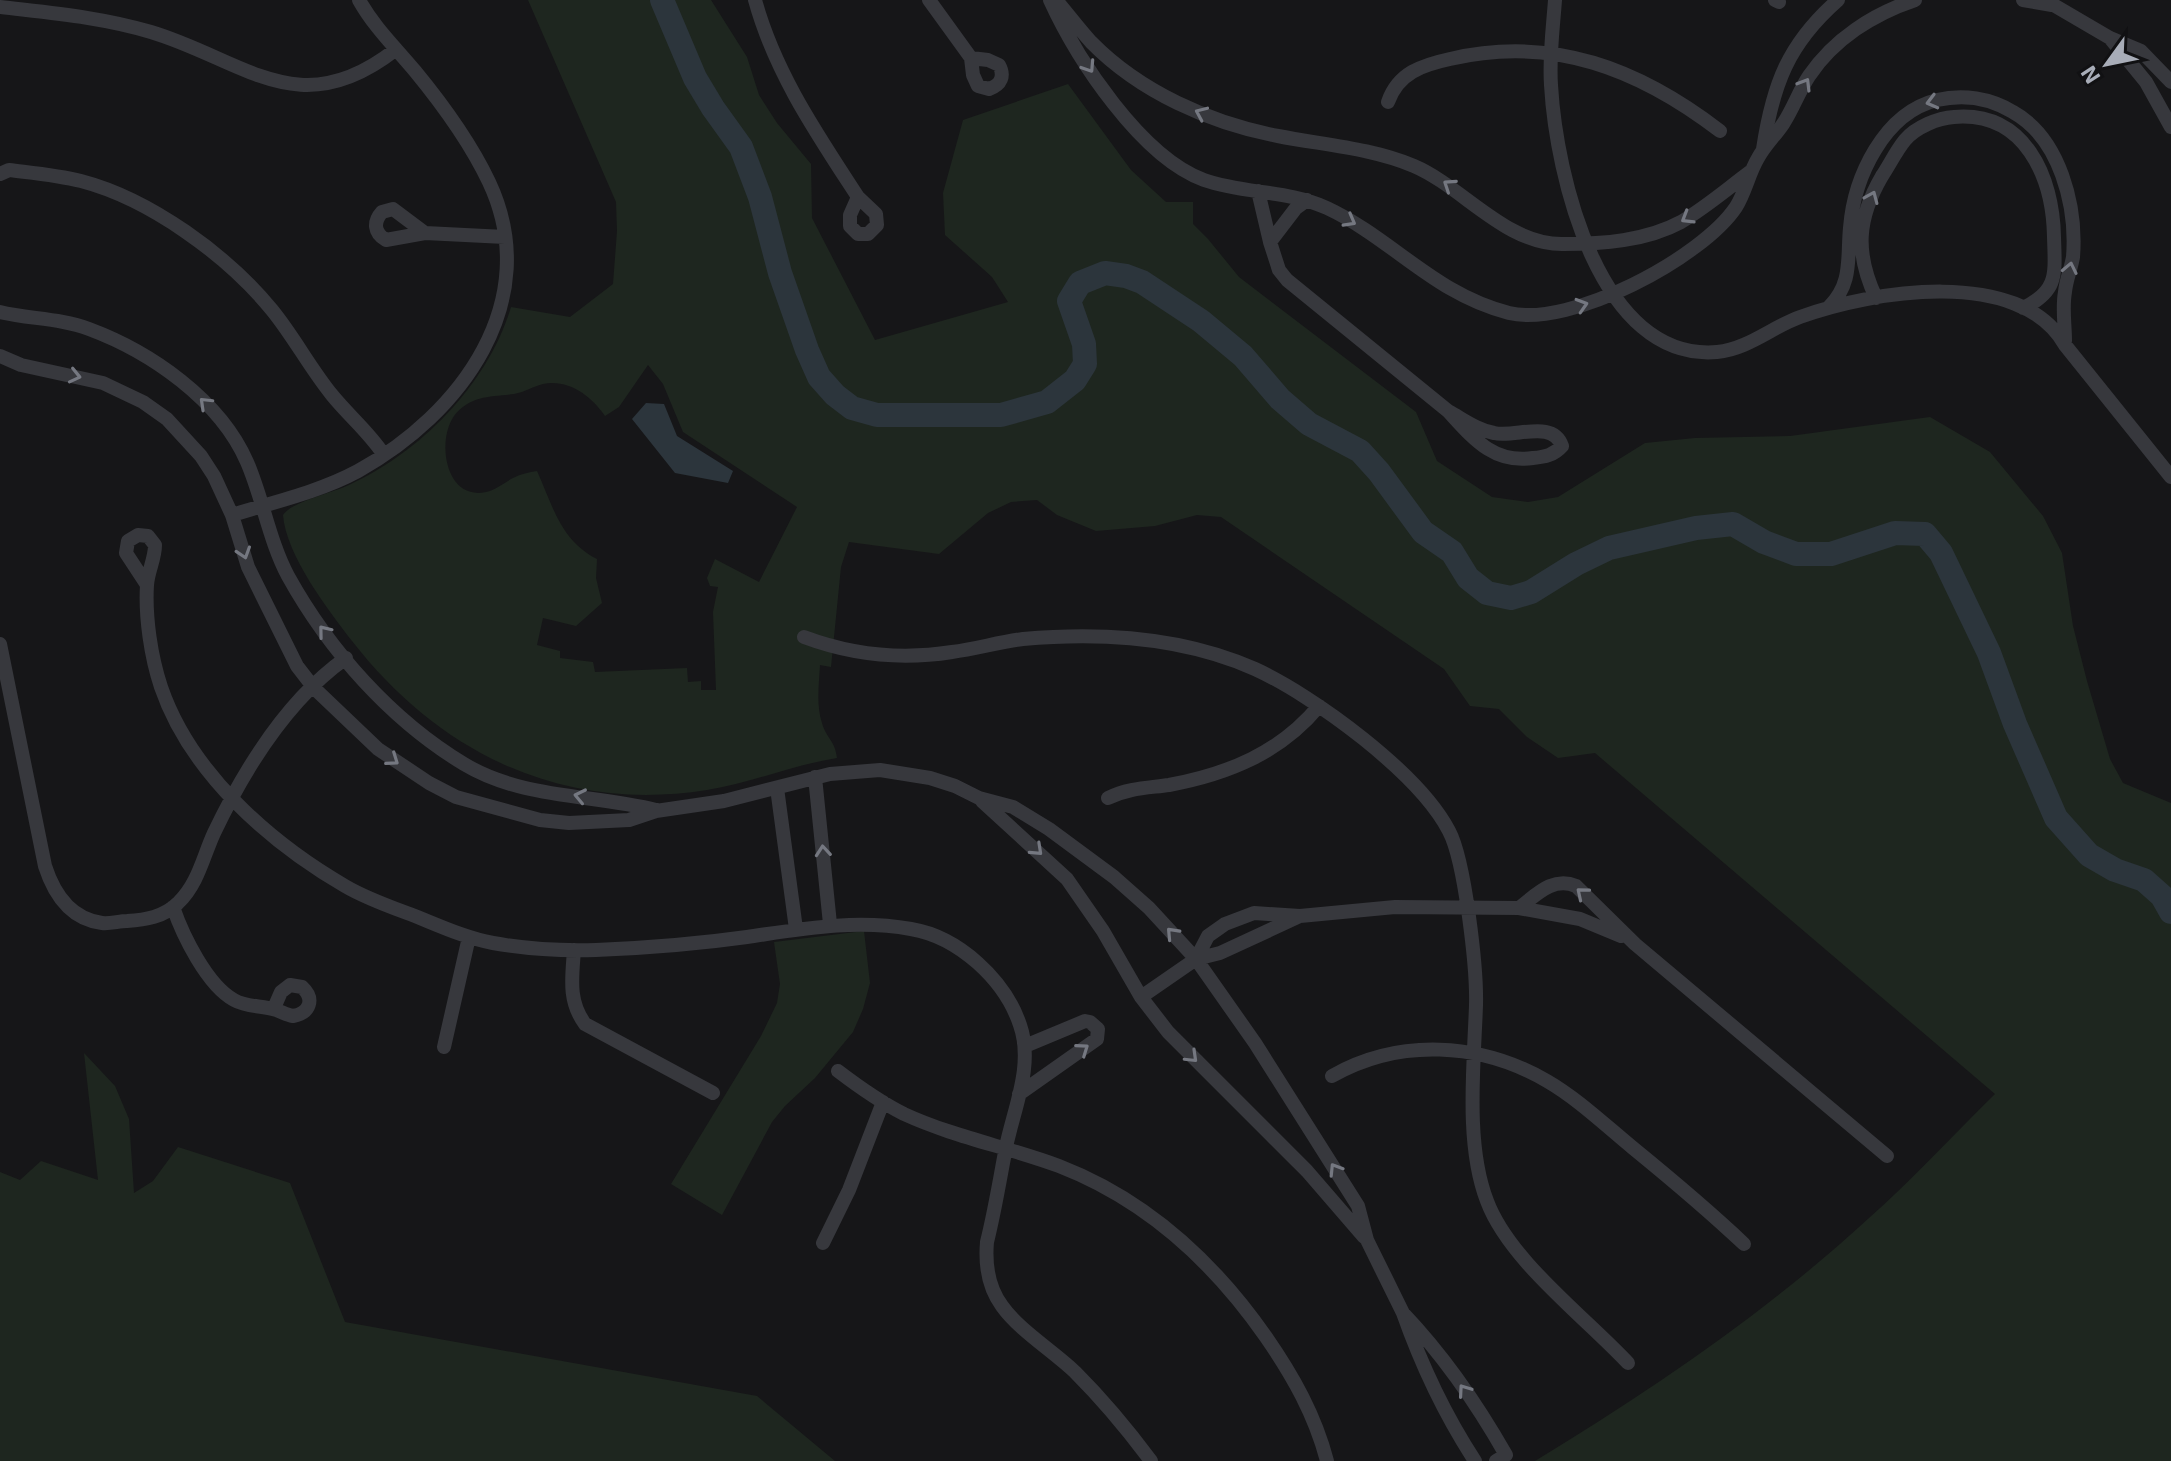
<svg xmlns="http://www.w3.org/2000/svg" width="2171" height="1461" font-family="'Exo 2',sans-serif">
<rect width="100%" height="100%" fill="#161618"/>
<path fill="#1e261f" fill-rule="evenodd" d="M 528,0 L 711,0 L 747,57 L 759,95 L 777,123 L 811,164 L 812,218 L 875,340 L 1008,302 L 992,277 L 945,235 L 943,193 L 963,120 L 1068,84 L 1131,170 L 1166,202 L 1193,202 L 1193,224 L 1208,239 L 1239,277 L 1416,412 L 1437,461 L 1492,497 L 1528,502 L 1558,497 L 1645,443 L 1695,438 L 1790,436 L 1930,417 L 1990,452 L 2043,516 L 2062,553 L 2073,626 L 2087,681 L 2110,759 L 2123,783 L 2171,803 L 2171,1461 L 1535,1461 C 1653,1389 1767,1312 1869,1218 C 1913,1179 1953,1135 1995,1094 L 1595,753 L 1558,758 L 1527,737 L 1499,709 L 1470,706 L 1444,669 L 1221,517 L 1197,515 L 1155,526 L 1096,531 L 1057,515 L 1037,500 L 1011,502 L 988,513 L 939,554 L 849,542 L 841,567 L 831,667 L 820,665 C 819,684 816,705 822,723 C 826,738 835,740 837,758 C 793,765 751,783 707,790 C 563,813 440,754 352,641 C 328,610 286,555 283,515 C 291,502 332,493 349,485 C 421,452 488,384 511,307 L 570,317 L 613,284 L 617,231 L 616,202 ZM 648,365 L 663,384 L 683,432 L 797,507 L 759,582 L 715,559 L 707,578 L 710,586 L 718,587 L 713,612 L 716,690 L 701,690 L 701,681 L 688,682 L 687,668 L 595,672 L 593,662 L 560,658 L 560,651 L 537,645 L 543,618 L 576,626 L 602,603 L 596,578 L 597,559 C 560,540 553,506 537,471 C 529,472 521,474 513,478 C 505,482 496,490 486,492 C 446,501 436,442 454,416 C 470,395 491,397 514,394 C 525,392 534,386 543,384 C 569,379 591,396 605,416 L 619,407 Z
M 864,931 L 870,983 L 863,1009 L 853,1032 L 815,1078 L 785,1106 L 772,1122 L 722,1215 L 671,1184 L 761,1036 L 777,1003 L 780,984 L 774,942 Z
M 84,1053 L 115,1086 L 129,1119 L 134,1193 L 153,1181 L 178,1147 L 290,1183 L 345,1322 L 757,1396 L 835,1461 L 0,1461 L 0,1172 L 20,1180 L 41,1161 L 98,1180 Z"/>
<path fill="#2c353c" d="M 646,403 L 664,404 L 677,436 L 733,471 L 728,483 L 675,473 L 632,419 Z"/>
<g fill="none" stroke-linecap="round" stroke-linejoin="round">
<path stroke="#2c353c" stroke-width="24" d="M 662,0 L 695,78 L 713,108 L 741,147 L 760,197 L 780,273 L 807,350 L 819,377 L 835,395 L 852,408 L 877,415 L 1001,415 L 1047,402 L 1075,380 L 1085,364 L 1084,344 L 1069,301 L 1080,283 L 1105,273 L 1126,276 L 1142,282 L 1201,321 L 1243,356 L 1280,399 L 1309,424 L 1360,451 L 1379,472 L 1423,532 L 1452,552 L 1468,578 L 1487,593 L 1511,598 L 1531,592 L 1576,564 L 1609,548 L 1696,528 L 1733,524 L 1764,542 L 1796,554 L 1831,554 L 1895,533 L 1925,534 L 1941,553 L 1989,653 L 2015,724 L 2056,818 L 2089,855 L 2115,870 L 2144,880 L 2162,896 L 2171,912"/>
<path stroke="#37383d" stroke-width="14" d="M 755,0 C 775,73 817,134 858,197
M 929,0 L 971,58
M 1050,0 C 1077,59 1141,157 1204,180 C 1244,194 1288,190 1327,208 C 1393,239 1434,294 1509,313 C 1570,328 1702,258 1736,207 C 1745,193 1749,173 1758,158 C 1765,145 1775,136 1783,124 C 1793,109 1799,91 1809,76 C 1834,39 1873,14 1915,0
M 1056,0 C 1068,14 1079,29 1091,42 C 1140,92 1210,123 1278,136 C 1324,145 1371,148 1414,166 C 1463,187 1506,245 1563,244 C 1602,244 1646,241 1681,222 C 1705,208 1727,189 1750,172
M 1555,0 C 1553,28 1549,56 1551,85 C 1556,174 1599,362 1717,352 C 1748,349 1772,327 1800,317 C 1871,291 2020,266 2065,345 L 2171,477
M 1775,0 L 1779,2
M 2023,0 L 2052,5
M 2045,0 L 2110,38 L 2141,51 L 2171,82
M 0,7 C 51,13 101,17 151,32 C 244,60 299,125 395,50
M 2110,38 L 2146,82 L 2171,127
M 971,58 L 988,60 L 999,65 C 1005,76 1001,85 989,89 L 978,86 L 973,75 Z
M 1388,102 C 1398,73 1422,65 1450,59 C 1553,35 1639,69 1720,131
M 1763,149 C 1773,84 1788,44 1838,0
M 0,174 L 9,170 C 33,173 57,175 81,181 C 150,199 227,255 272,310 C 294,337 310,368 332,395 C 349,416 369,432 384,455
M 1258,191 L 1270,242 L 1296,208 L 1307,200
M 858,197 L 876,214 L 877,225 L 868,234 L 858,234 L 850,226 L 850,215 Z
M 425,233 L 393,209 L 382,212 C 373,222 374,233 386,240 L 425,233 L 505,237
M 1270,242 L 1279,270 L 1287,280 L 1448,411
M 1876,298 C 1855,253 1857,219 1882,176 C 1890,164 1896,151 1905,140 C 1916,127 1938,118 1954,117 C 2025,111 2053,177 2054,237 C 2055,273 2059,291 2023,308
M 1829,307 C 1853,283 1847,258 1850,228 C 1854,177 1884,113 1937,100 C 1963,94 1990,98 2013,112 C 2060,138 2077,206 2073,257 C 2071,269 2066,280 2065,292 C 2062,308 2065,324 2065,341
M 0,312 C 29,319 60,318 89,329 C 151,352 220,400 247,462 C 263,499 269,540 288,576 C 329,650 391,720 464,764 C 522,799 592,794 656,810
M 0,356 L 21,365 L 103,383 L 143,402 L 167,419 L 201,456 L 214,476 L 232,515 L 248,567 L 297,666 L 314,688 L 378,749 L 429,783 L 456,797 L 540,820 L 569,823 L 629,820 L 656,811 L 724,801 L 830,774 L 880,770 L 930,778 L 955,786 L 979,798 L 1013,807 L 1049,829 L 1114,877 L 1149,908 L 1196,959 L 1255,1043 L 1358,1206 L 1367,1240 L 1403,1313
M 1448,411 C 1463,419 1477,430 1494,433 C 1515,438 1553,419 1562,446 C 1554,455 1545,457 1533,458 C 1493,464 1473,438 1448,411 Z
M 232,515 C 274,502 319,492 358,471 C 461,414 545,301 489,182 C 470,142 443,105 415,71 C 396,48 374,27 359,0
M 147,585 L 126,553 L 128,541 L 138,535 L 148,536 L 155,545 C 155,559 148,571 147,585 C 145,617 151,657 161,687 C 190,772 269,842 345,886 C 367,899 391,907 415,916 C 440,926 466,938 493,943 C 526,949 562,951 596,950 C 646,948 697,944 747,937 C 802,929 855,919 911,929 C 959,937 1005,980 1020,1025 C 1034,1065 1014,1108 1006,1147 C 1000,1178 995,1210 987,1242 C 985,1265 988,1287 1002,1306 C 1019,1330 1053,1351 1075,1372 C 1103,1400 1128,1430 1151,1461
M 804,637 C 852,655 901,660 952,652 C 976,649 999,642 1023,639 C 1101,632 1183,637 1255,669 C 1314,696 1419,773 1449,831 C 1465,861 1477,969 1476,1005 C 1474,1065 1465,1144 1487,1201 C 1509,1260 1584,1316 1628,1363
M 0,644 L 45,866 C 54,894 71,919 102,923 C 110,924 119,921 127,921 C 145,920 164,917 178,903 C 198,884 203,857 214,833 C 244,770 288,699 346,658
M 815,777 L 830,924
M 777,788 L 796,929
M 1108,798 C 1128,788 1147,788 1169,785 C 1228,774 1280,753 1319,706
M 982,801 L 1067,879 L 1103,931 L 1141,997 L 1168,1032 L 1307,1171 L 1364,1237
M 173,907 C 183,936 207,985 234,1000 C 248,1008 262,1005 276,1010 C 282,1012 287,1015 293,1016 C 310,1013 315,999 302,987 L 290,985 L 281,992 L 274,1008
M 1519,908 C 1536,895 1553,876 1576,886 L 1635,944 L 1887,1156
M 574,950 C 572,978 568,1001 585,1024 L 713,1093
M 1196,959 L 1208,936 L 1225,924 L 1254,913 L 1300,916 L 1395,907 L 1519,908 L 1580,919 L 1621,936
M 1141,997 L 1196,959 L 1220,953 L 1300,916
M 444,1047 L 469,937
M 838,1071 C 859,1087 880,1102 904,1114 C 954,1137 1008,1147 1059,1166 C 1147,1200 1213,1261 1266,1337 C 1293,1376 1315,1415 1327,1461
M 1332,1076 C 1399,1038 1480,1042 1547,1081 C 1578,1099 1605,1125 1633,1148 C 1671,1179 1708,1210 1744,1244
M 1019,1094 L 1097,1039 L 1098,1029 L 1090,1022 L 1085,1021 L 1025,1046
M 823,1243 L 849,1190 L 883,1102
M 1475,1461 C 1445,1415 1421,1364 1403,1313 C 1443,1355 1477,1404 1506,1455 L 1496,1461"/>
</g>
<defs><path id="oneway-chevron" d="M-2-3.5L2.5 0L-2 3.5" fill="none" stroke-width="1.6" stroke-linecap="round" stroke-linejoin="round" transform="scale(2)"/></defs>
<g stroke="#757881">
<use href="#oneway-chevron" transform="translate(1089 67) rotate(57)"/>
<use href="#oneway-chevron" transform="translate(1805 84) rotate(-59)"/>
<use href="#oneway-chevron" transform="translate(1932 102) rotate(165)"/>
<use href="#oneway-chevron" transform="translate(1201 113) rotate(-156)"/>
<use href="#oneway-chevron" transform="translate(1449 185) rotate(-146)"/>
<use href="#oneway-chevron" transform="translate(1872 197) rotate(-67)"/>
<use href="#oneway-chevron" transform="translate(1687 218) rotate(149)"/>
<use href="#oneway-chevron" transform="translate(1350 221) rotate(29)"/>
<use href="#oneway-chevron" transform="translate(2070 268) rotate(-78)"/>
<use href="#oneway-chevron" transform="translate(1582 305) rotate(-17)"/>
<use href="#oneway-chevron" transform="translate(75 376) rotate(13)"/>
<use href="#oneway-chevron" transform="translate(205 403) rotate(-136)"/>
<use href="#oneway-chevron" transform="translate(244 553) rotate(72)"/>
<use href="#oneway-chevron" transform="translate(324 631) rotate(-129)"/>
<use href="#oneway-chevron" transform="translate(393 760) rotate(35)"/>
<use href="#oneway-chevron" transform="translate(580 796) rotate(-168)"/>
<use href="#oneway-chevron" transform="translate(1037 850) rotate(43)"/>
<use href="#oneway-chevron" transform="translate(823 851) rotate(-95)"/>
<use href="#oneway-chevron" transform="translate(1582 893) rotate(-140)"/>
<use href="#oneway-chevron" transform="translate(1172 933) rotate(-133)"/>
<use href="#oneway-chevron" transform="translate(1083 1049) rotate(-35)"/>
<use href="#oneway-chevron" transform="translate(1192 1057) rotate(44)"/>
<use href="#oneway-chevron" transform="translate(1335 1169) rotate(-122)"/>
<use href="#oneway-chevron" transform="translate(1464 1390) rotate(-125)"/>
</g>
<g transform="translate(2107 64) rotate(237)" stroke="#111113" stroke-width="6" paint-order="stroke">
<path d="M0-6L14 30L0 20L-14 30Z" fill="#a8adb8"/>
<text y="-12" font-size="22" font-weight="bold" text-anchor="middle" fill="#a8adb8">N</text>
</g>
</svg>
